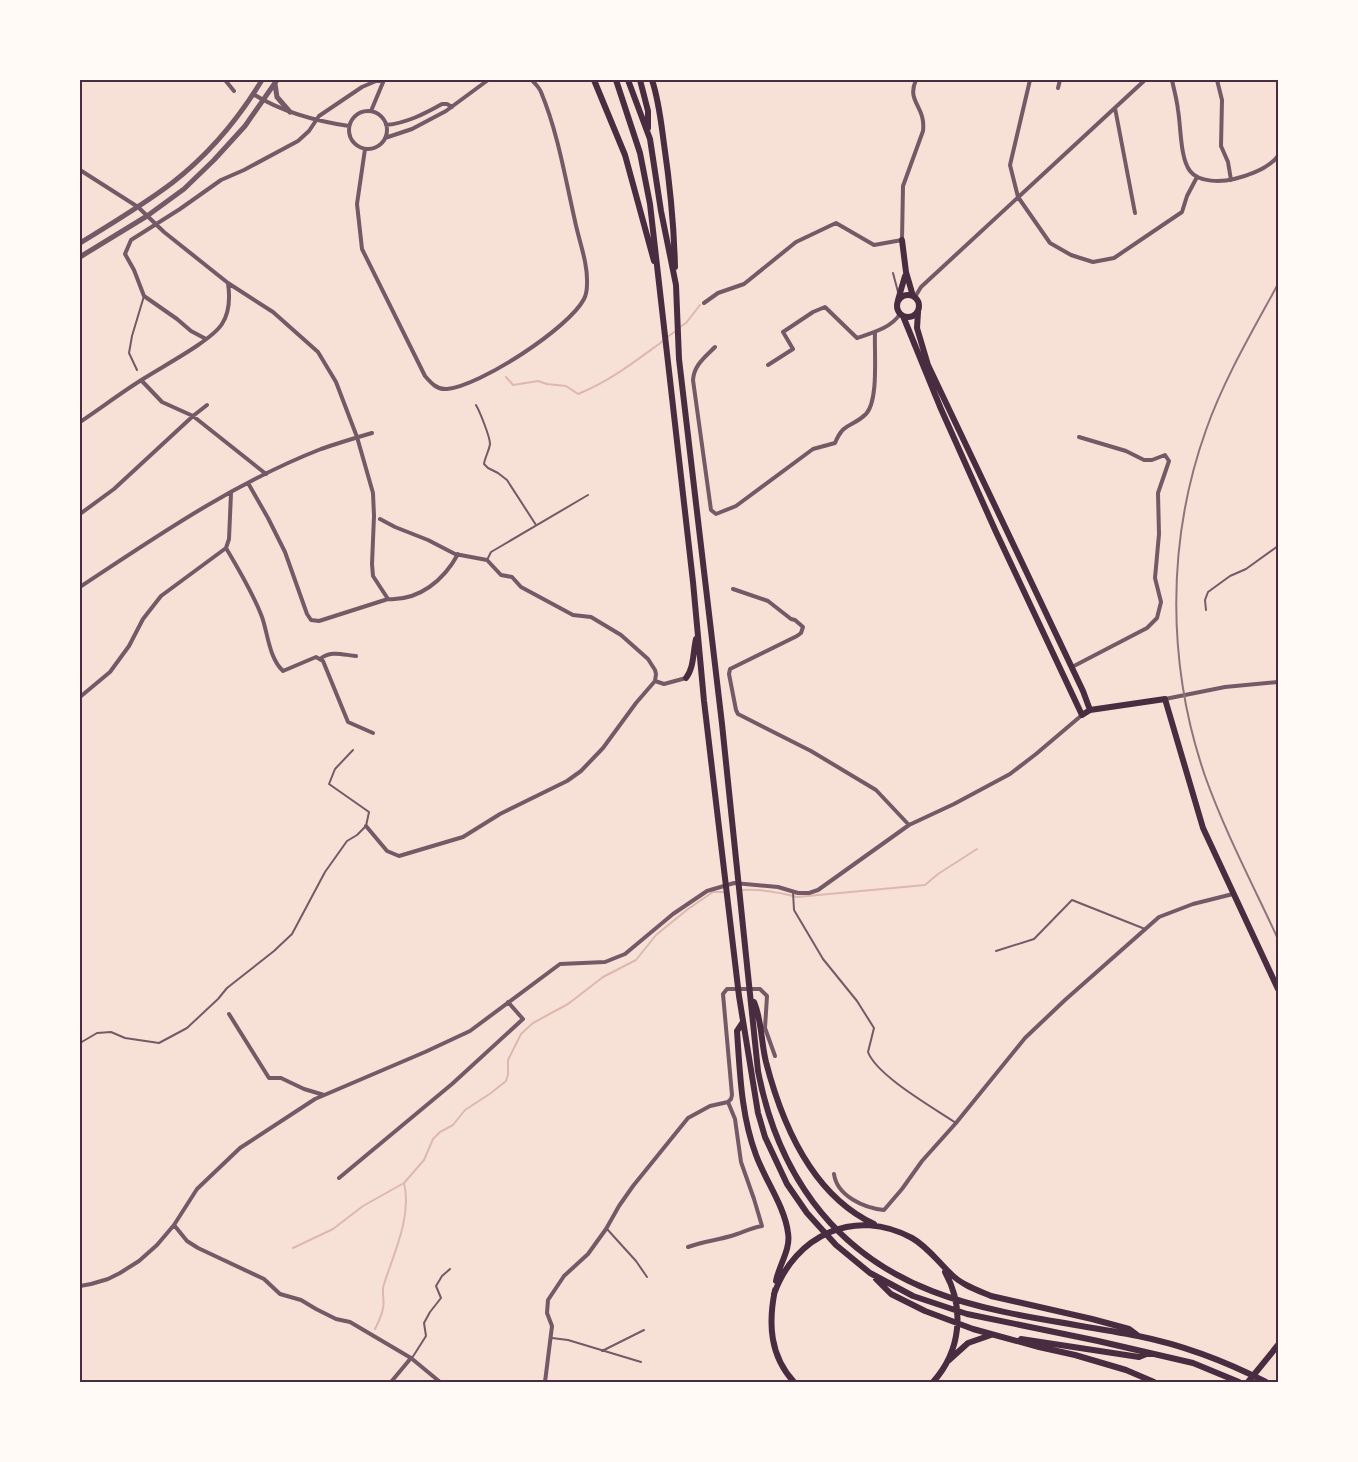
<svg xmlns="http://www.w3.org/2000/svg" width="1358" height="1462" font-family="Manrope,sans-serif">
<rect width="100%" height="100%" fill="#f7e1d7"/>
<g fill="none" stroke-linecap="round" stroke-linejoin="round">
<path stroke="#dcb8b0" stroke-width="2" d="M 680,327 L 686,323 L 700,305
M 666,338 L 677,330
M 506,377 L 513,385 L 538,381 L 547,384 L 566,386 L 578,394 C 609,382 637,360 663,341
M 742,890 C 761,889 779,892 797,897 L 925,885 L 938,874 L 977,849
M 293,1248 L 333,1229 L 363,1206 L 404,1183 L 424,1160 L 433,1139 L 440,1132 L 453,1125 L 465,1110 L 491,1093 L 506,1081 L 508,1075 L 508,1060 L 521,1034 L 533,1023 L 568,1004 L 603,977 L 636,960 L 656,935 L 688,909 L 713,892 L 725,892
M 375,1329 C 378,1323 382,1315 383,1308 C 385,1300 381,1292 384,1284 C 394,1253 412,1216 404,1183"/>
<path stroke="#755966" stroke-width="2" d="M 893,273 L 898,292
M 137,370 L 129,353 L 132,336 L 144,296
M 476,405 C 480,412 490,437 490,444 C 489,451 485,457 484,464 L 488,468 L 498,473 L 507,480 L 536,525
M 487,560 L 491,552 L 588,495
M 1206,610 L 1205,600 L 1208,592 L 1230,576 L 1246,569 L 1278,546
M 793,892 L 794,910 L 823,959 L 857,1001 L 874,1028 L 868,1052 C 877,1076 934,1108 956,1123
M 996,951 L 1034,939 L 1072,900 L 1145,929
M 80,1043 L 97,1033 L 111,1032 L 125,1038 L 159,1043 L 187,1028 L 218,999 L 227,988 L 274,951 L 292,934 L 325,872 L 347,841 L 357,835 L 366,826 L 369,812 L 329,784 L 335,769 L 353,750
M 607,1229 L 636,1261 L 647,1277
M 552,1338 L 568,1340 L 641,1362
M 602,1351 L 644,1330
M 412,1358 L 426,1336 L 424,1323 L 430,1312 L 441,1298 L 436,1286 L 442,1276 L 450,1269"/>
<path stroke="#755966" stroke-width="4" d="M 225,80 L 234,91
M 1030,80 L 1010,165 L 1018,197 L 1050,243 L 1071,255 L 1093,262 L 1114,258 L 1182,212 L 1187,196 L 1197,177
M 1172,80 C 1174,90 1177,100 1178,110 C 1181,127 1180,158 1190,171 C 1199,183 1222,182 1234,179 C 1250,175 1268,169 1278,156
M 1217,80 L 1222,100 L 1221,146 L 1228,162 L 1231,180
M 1058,88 L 1060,80
M 253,94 C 282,112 315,121 349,126
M 1115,108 L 1135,213
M 371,111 L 384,80
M349 130a19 19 0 1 1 38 0a19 19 0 1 1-38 0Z
M 386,125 C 407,123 424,114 442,104 L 447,104 L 452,107
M 385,138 L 412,129 L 446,111 L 488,80
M 365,149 L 357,204 L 362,249 L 425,376 C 431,383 437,390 447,389 C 480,386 569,328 584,299 C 586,295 587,288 587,284 C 588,263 579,241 575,221 C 565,177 558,133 541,92 C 539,87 535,84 532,80
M 80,170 L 138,207 L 164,232 L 228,283 L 273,312 L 318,352 L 336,382 L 357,437 L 373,493 L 374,516 L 372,564 L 373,576 L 388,599
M 915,297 L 921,287 L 1145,80
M 704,303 L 718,293 L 744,284 L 796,242 L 836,223 L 874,245 L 902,240 L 903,186 L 923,131 C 926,106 906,102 916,80
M 206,339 L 191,331 L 177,319 L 144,296 L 134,270 L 125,254 L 131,240 L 180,209 L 221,180 L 244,170 L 298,141 L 309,131 L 319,116 L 362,87 L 376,81 L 383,81
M 715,347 C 705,357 694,365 693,380 L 711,510 L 716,514 L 736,506 L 813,449 L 835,443 C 844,421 852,428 866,414 C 879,400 874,352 875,332
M 768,365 L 793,349 L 783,332 L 813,312 L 825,307 L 857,338 C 872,333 891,328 900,314
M 141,380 L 162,402 L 193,416 L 266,474
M 80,422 C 101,408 122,392 143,379 C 163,366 211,341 222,324 C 230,312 230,297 228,283
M 248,483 L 268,518 L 285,552 L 307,614 L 311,620 L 319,621 L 388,599 C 419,601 444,580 458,554
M 80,514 L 114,489 L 193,416 L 207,405
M 226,548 C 239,570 253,593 262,617 C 268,634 269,658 283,671 L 316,657 L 323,661 L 348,722 L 373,733
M 80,587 C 157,536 234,483 321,449 C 338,443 355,438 372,433
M 733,589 L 768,601 L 791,619 L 795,620 L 803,627 L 801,633 L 797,636 L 730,669 L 729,674 L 736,710 L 738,714 L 811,751 L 876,790 L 909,825
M 320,659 C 331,650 343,655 356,656
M 1072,667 L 1147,628 L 1157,618 L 1161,602 L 1155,578 L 1159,534 L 1158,493 L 1169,461 L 1165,455 L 1152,460 L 1144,460 L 1126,451 L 1079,437
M 655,681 L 664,684 L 686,678
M 80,697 L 110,672 L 129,646 L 143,619 L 161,596 L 226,548 L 229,539 L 231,493
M 1165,699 L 1225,687 L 1278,682
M 366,826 L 387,851 L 399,856 L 463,837 L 500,814 L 567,781 L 581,771 L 603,748 L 636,703 L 655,681 L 656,674 L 655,670 L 648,659 L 621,635 L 591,617 L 573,615 L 521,587 L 512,577 L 501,575 L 487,560 L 455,554 L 428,540 L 395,527 L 380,519
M 229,1014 L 269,1078 L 281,1078 L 304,1089 L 324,1095
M 728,1102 L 731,1099 L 732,1095 L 723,994 L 727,989 L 760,989 L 767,996 L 765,1028 L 775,1056
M 834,1174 C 837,1196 864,1208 884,1210 L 902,1189 L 922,1161 L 956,1123 L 1025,1038 L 1065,1000 L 1159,917 L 1193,904 L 1233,894
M 339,1178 L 452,1084 L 523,1019 L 508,1002
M 174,1225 L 187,1241 L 198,1248 L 264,1279 L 280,1294 L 301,1300 L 316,1309 L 336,1319 L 350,1322 L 411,1358 L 440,1382
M 80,1286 L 91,1284 L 108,1279 L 120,1273 L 139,1261 L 157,1245 L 174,1225 L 197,1189 L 240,1148 L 315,1099 L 425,1052 L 470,1031 L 560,964 L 605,962 L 625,954 L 673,914 L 707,891 L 734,883 L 778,887 L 798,893 L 809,893 L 818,890 L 909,825 L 954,804 L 1010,774 L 1036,754 L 1082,715
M 391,1382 L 411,1358
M 545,1382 L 552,1326 L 547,1313 L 548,1300 L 564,1276 L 588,1254 L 606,1229 L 619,1206 L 633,1186 L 688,1118 L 710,1106 L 728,1102 L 735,1119 L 741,1162 L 754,1199 L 762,1226 C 750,1228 742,1233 731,1236 C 717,1240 702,1242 688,1247"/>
<path stroke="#755966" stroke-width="5" d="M 275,84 L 277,97 L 290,112
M 80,243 C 111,224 143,205 172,183 C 208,155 239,118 262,80
M 80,257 L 147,216 L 184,189 L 214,160 L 245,126 L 277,80"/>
<path stroke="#4a2c40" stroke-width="6" d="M 902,240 L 906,272 L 913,296
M897 306a11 11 0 1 1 22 0a11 11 0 1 1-22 0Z
M 898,300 L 905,276
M 918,312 L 917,328 L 928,365 L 1083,691 L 1090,710
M 903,316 L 941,409 L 996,532 L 1082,715 L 1090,710 L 1165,699 L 1203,828 L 1278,989
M 1248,1382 L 1278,1345"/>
<path stroke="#4a2c40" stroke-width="6" d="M 594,80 L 625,155 L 654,261
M 616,80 L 640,153 L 650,204 L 693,582 L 704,701 L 739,996 L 758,1113 L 765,1137 L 787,1184 L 807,1213 L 836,1245 L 870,1273 L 913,1296 L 967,1314 L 1098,1341 L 1193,1363 L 1239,1382
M 628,80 L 650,139 L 661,211 L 676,285 L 679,359 L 722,724 L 758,1071 C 767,1118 784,1163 813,1202 C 894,1311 1017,1312 1138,1336 C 1183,1345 1225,1361 1266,1382
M 640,80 L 648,111 L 648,128
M 652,80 C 659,101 661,122 664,144 C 670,185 674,225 675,267
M 686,678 C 694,668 693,652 696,639
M 754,1002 C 762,1021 761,1042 766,1062 C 782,1124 812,1195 874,1224
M 743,1022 L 737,1031 C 740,1073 741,1115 756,1155 C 765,1180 785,1207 788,1233 C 791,1249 779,1265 776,1281
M 876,1279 L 891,1294 L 925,1311 L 973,1329 L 1039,1347 L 1075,1355 L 1126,1370 L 1154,1382
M 775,1290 C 768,1324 770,1356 794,1382
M 774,1294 C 795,1235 855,1207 912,1238 C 928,1247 938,1262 951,1274 C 962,1285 977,1290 991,1296 L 1092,1319 L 1129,1329 L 1137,1335
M 1021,1339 L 1139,1357 L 1149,1353
M 948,1361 L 968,1343 L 991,1335
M 933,1382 C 961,1351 965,1308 945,1272"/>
<path stroke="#8f747c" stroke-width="2" d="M 1278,284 C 1252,332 1224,379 1206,430 C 1166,542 1167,665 1205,776 C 1225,832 1253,885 1278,939"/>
</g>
<rect width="1358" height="1462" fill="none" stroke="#fffaf5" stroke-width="162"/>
<rect x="81" y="81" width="1196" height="1300" fill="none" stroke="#4a2c40" stroke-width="2"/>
</svg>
